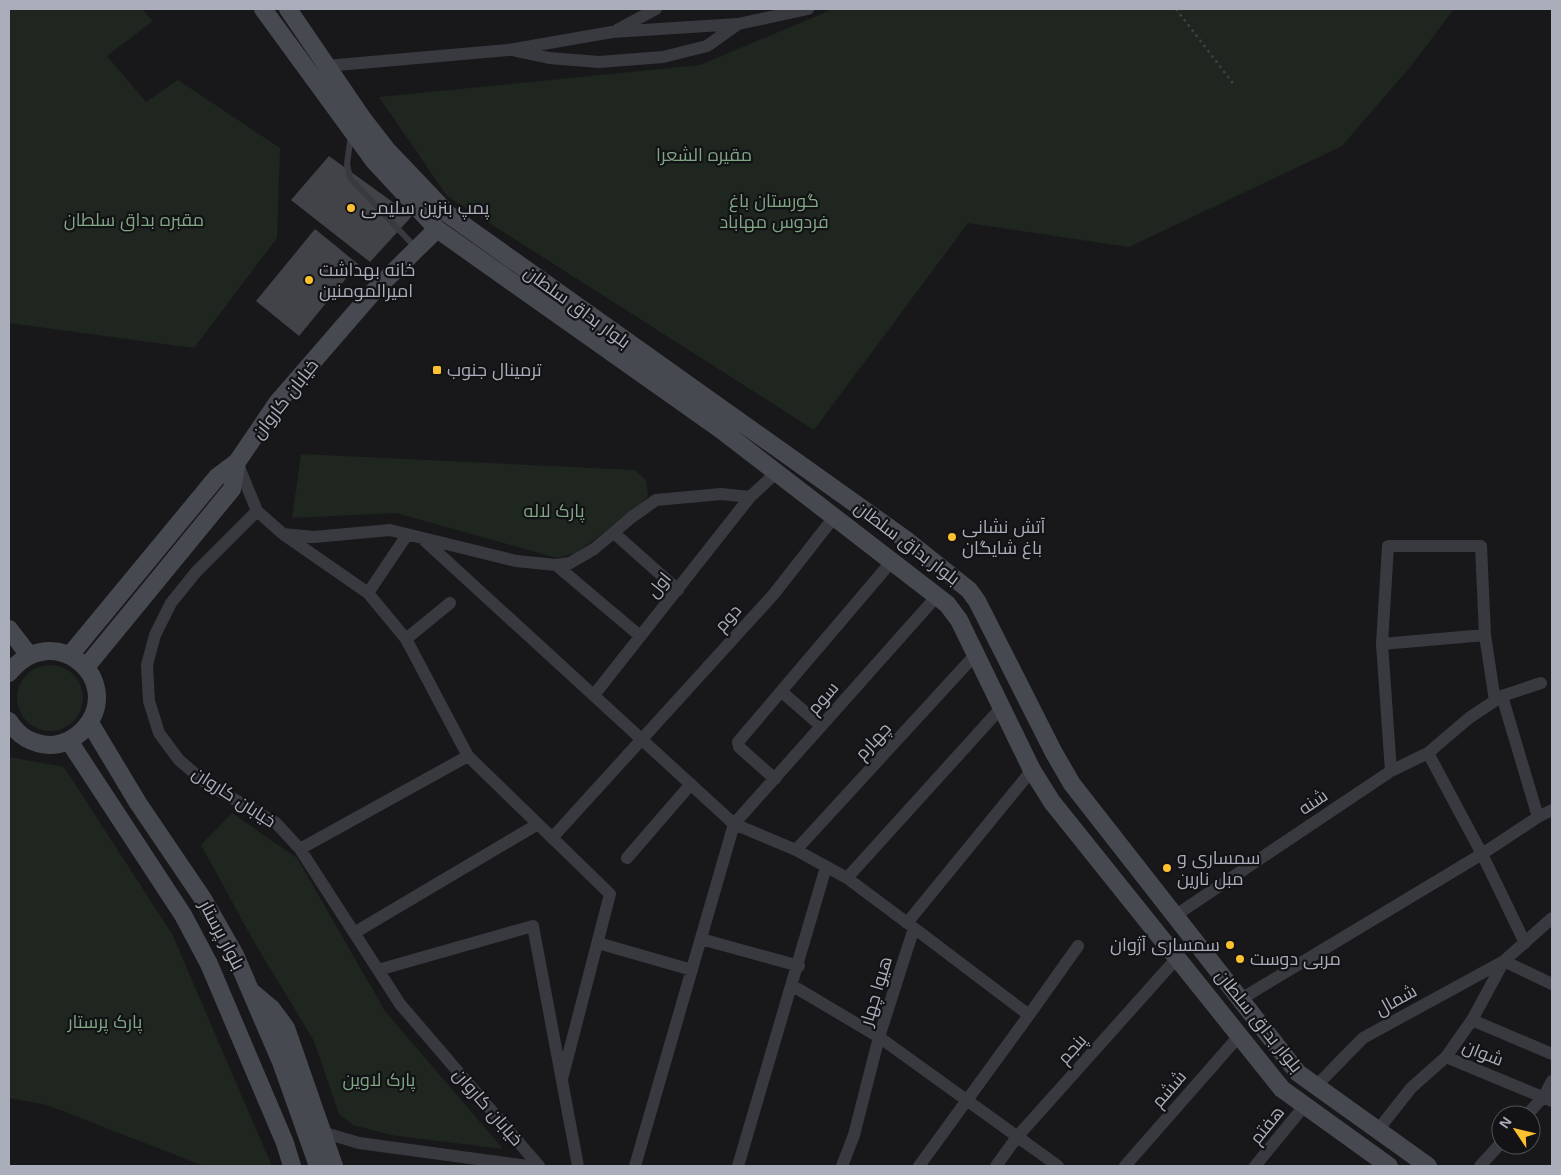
<svg xmlns="http://www.w3.org/2000/svg" width="1561" height="1175" font-family="Helvetica,Cairo,sans-serif">
<rect width="100%" height="100%" fill="#18181b"/>
<path fill="#1e261f" d="M 9,9 L 143,10 L 153,21 L 107,56 L 146,102 L 178,80 L 280,148 L 277,238 L 194,348 L 9,323 Z
M 833,9 L 1454,9 L 1411,66 L 1342,146 L 1129,247 L 968,223 L 814,430 L 447,196 L 379,97 L 700,65 Z
M 301,454 L 634,470 L 646,480 L 648,496 L 641,504 L 576,553 L 557,558 L 396,513 L 292,518 Z
M17 698a33 33 0 1 1 66 0a33 33 0 1 1-66 0Z
M 9,757 L 64,767 L 172,934 L 272,1166 L 204,1166 L 47,1105 L 9,1098 Z
M 232,813 L 297,858 L 385,1011 L 503,1149 L 391,1135 L 353,1125 L 339,1114 L 314,1041 L 253,940 L 201,845 Z"/>
<path fill="#424348" d="M 329,156 L 412,216 L 370,262 L 291,200 Z
M 315,229 L 358,264 L 299,336 L 256,301 Z"/>
<g fill="none" stroke-linecap="round" stroke-linejoin="round">
<path stroke="#3f4147" stroke-width="2.5" stroke-dasharray="2.5 4" stroke-linecap="butt" d="M 1176,9 L 1235,86"/>
<path stroke="#393a40" stroke-width="6" d="M 351,135 L 347,164 L 350,178 L 416,248"/>
<path stroke="#393a40" stroke-width="12" d="M 617,30 L 656,9
M 516,51 L 549,58 L 599,62 L 663,57 L 707,46 L 738,24
M 326,66 L 508,50 L 612,32 L 738,24 L 808,9
M 237,462 L 257,511 L 196,572 L 171,603 L 155,635 L 147,665 L 149,701 L 159,733 L 179,760 L 207,784 L 276,823 L 300,849 L 400,1004 L 539,1166
M 257,511 L 283,534 L 314,537 L 390,530 L 516,561 L 556,565 L 570,563 L 594,549 L 632,517 L 656,500 L 721,494 L 750,497 L 777,472
M 614,533 L 678,590
M 283,534 L 368,593 L 406,639 L 468,756 L 610,894 L 562,1079
M 424,540 L 734,824 L 796,850 L 847,878 L 914,928 L 879,1037 L 854,1135 L 842,1166
M 556,565 L 640,636
M 368,593 L 407,535
M 406,639 L 450,603
M 1382,644 L 1388,546 L 1481,546 L 1485,635
M 782,692 L 821,726
M 594,695 L 750,497
M 1502,696 L 1541,683
M 1428,753 L 1482,854 L 1525,943
M 1391,771 L 1382,644 L 1485,635 L 1495,701
M 775,779 L 739,747 L 738,742 L 892,561
M 1538,817 L 1552,810
M 552,838 L 773,595 L 835,516
M 300,849 L 468,756
M 796,850 L 975,655
M 627,858 L 691,784
M 847,878 L 1001,708
M 1176,915 L 1391,771 L 1428,753 L 1469,718 L 1502,696 L 1538,817 L 1482,854 L 1241,999
M 907,923 L 1032,770
M 914,928 L 1029,1015 L 919,1166
M 354,933 L 538,824
M 701,939 L 799,966
M 598,943 L 692,970
M 378,970 L 533,926 L 578,1166
M 793,986 L 879,1037 L 1058,1166
M 1029,1015 L 1078,946
M 1472,1020 L 1552,1054
M 1446,1057 L 1472,1020 L 1504,961 L 1552,984
M 1316,1086 L 1363,1038 L 1504,961 L 1552,918
M 1527,1115 L 1544,1096 L 1552,1081
M 1378,1130 L 1411,1088 L 1446,1057 L 1552,1101
M 322,1132 L 359,1143 L 528,1166
M 635,1166 L 734,824 L 937,596
M 738,1166 L 826,867
M 996,1166 L 1017,1137 L 1177,958
M 1125,1166 L 1239,1036
M 1255,1166 L 1305,1105
M 1480,1166 L 1501,1143"/>
<path stroke="#474950" stroke-width="18" d="M 263,9 L 374,161 L 437,229 L 724,432 L 947,604 L 959,620 L 1032,770 L 1052,802 L 1282,1089 L 1389,1166
M 288,9 L 363,119 L 387,150 L 448,214 L 905,539 L 969,590 L 977,601 L 1054,753 L 1072,784 L 1298,1073 L 1428,1166
M 9,629 L 29,655
M 70,655 L 217,477 L 237,462 L 277,403 L 374,291 L 437,229
M 86,667 L 232,489 L 237,462
M 9,673 C 53,617 127,680 84,729 C 76,738 63,745 50,745 C 32,744 19,737 9,721
M 90,723 L 138,803 L 203,899 L 235,955 L 281,1062 L 318,1166
M 69,741 L 183,915 L 209,964 L 285,1143 L 292,1166
M 253,993 L 272,1009 L 286,1028 L 334,1166"/>
</g>
<g fill="#fcc12f" stroke="#131316" stroke-width="2">
<circle cx="351" cy="208" r="5"/>
<circle cx="309" cy="280" r="5"/>
<rect x="432" y="365" width="10" height="10" rx="2.5"/>
<circle cx="952" cy="537" r="5"/>
<circle cx="1167" cy="868" r="5"/>
<circle cx="1230" cy="945" r="5"/>
<circle cx="1240" cy="959" r="5"/>
</g>
<g text-anchor="middle" dominant-baseline="central" stroke-width="4.5" stroke-linejoin="round" paint-order="stroke">
<g font-size="18" fill="#80a784" stroke="#131316">
<text x="704" y="155">مقیره الشعرا</text>
<text x="774" y="201">گورستان باغ<tspan x="774" dy="21">فردوس مهاباد</tspan></text>
<text x="134" y="220">مقبره بداق سلطان</text>
<text x="554" y="511">پارک لاله</text>
<text x="105" y="1022">پارک پرستار</text>
<text x="379" y="1080">پارک لاوین</text>
</g>
<g font-size="18" fill="#aaaebb" stroke="#131316" text-anchor="start">
<text x="361" y="208">پمپ بنزین سلیمی</text>
<text x="319" y="270">خانه بهداشت<tspan x="319" dy="21">امیرالمومنین</tspan></text>
<text x="447" y="370">ترمینال جنوب</text>
<text x="962" y="527">آتش نشانی<tspan x="962" dy="21">باغ شایگان</tspan></text>
<text x="1177" y="858">سمساری و<tspan x="1177" dy="21">مبل نارین</tspan></text>
<text x="1220" y="945" text-anchor="end">سمساری آژوان</text>
<text x="1250" y="959">مربی دوست</text>
</g>
<g font-size="18" fill="#aaaebb" stroke="#131316">
<text transform="translate(577 307) rotate(36)">بلوار بداق سلطان</text>
<text transform="translate(285 399) rotate(-52)">خیابان کاروان</text>
<text transform="translate(907 543) rotate(37)">بلوار بداق سلطان</text>
<text transform="translate(659 585) rotate(-51)">اول</text>
<text transform="translate(728 618) rotate(-48)">دوم</text>
<text transform="translate(823 698) rotate(-49)">سوم</text>
<text transform="translate(873 741) rotate(-47)">چهارم</text>
<text transform="translate(234 797) rotate(33)">خیابان کاروان</text>
<text transform="translate(1313 802) rotate(-34)">شنه</text>
<text transform="translate(222 935) rotate(62)">بلوار پرستار</text>
<text transform="translate(876 991) rotate(-73)">هیوا چهار</text>
<text transform="translate(1396 1000) rotate(-29)">شمال</text>
<text transform="translate(1259 1021) rotate(51)">بلوار بداق سلطان</text>
<text transform="translate(1072 1049) rotate(-48)">پنجم</text>
<text transform="translate(1483 1053) rotate(22)">شوان</text>
<text transform="translate(1169 1089) rotate(-49)">ششم</text>
<text transform="translate(488 1107) rotate(49)">خیابان کاروان</text>
<text transform="translate(1267 1125) rotate(-51)">هفتم</text>
</g>
</g>
<rect width="1561" height="1175" fill="none" stroke="#aaaebb" stroke-width="20"/>
<g transform="translate(1516 1130) rotate(305)"><circle r="24" fill="#131316" stroke="#4f5158"/>
<path d="M0-4L9 19L0 12L-9 19Z" fill="#fcc12f"/>
<text y="-8" font-size="14" font-weight="bold" text-anchor="middle" fill="#aaaebb">N</text>
</g>
</svg>
